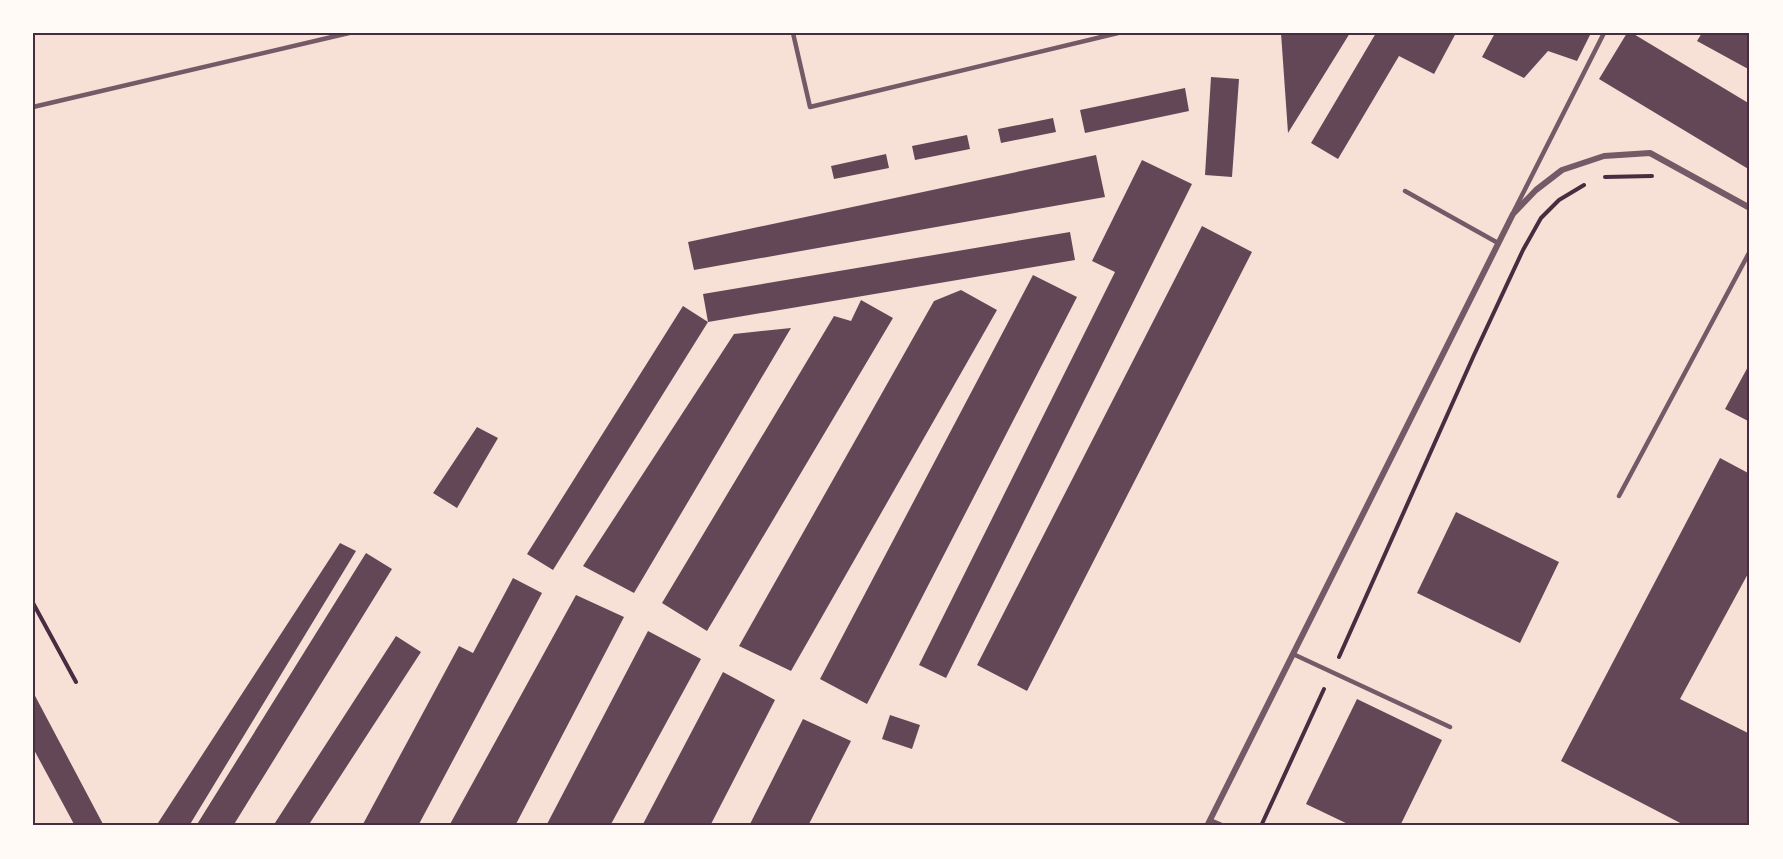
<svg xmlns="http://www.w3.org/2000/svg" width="1783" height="859" font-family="'Roboto Condensed',sans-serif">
<rect width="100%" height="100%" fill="#f7e1d7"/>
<path fill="#644757" d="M 1281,33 L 1350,33 L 1288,133 Z
M 1376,33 L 1456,33 L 1434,74 L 1399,56 L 1338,159 L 1311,143 Z
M 1495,33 L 1591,33 L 1577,61 L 1548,51 L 1524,78 L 1482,57 Z
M 1627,33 L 1632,33 L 1750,104 L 1750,170 L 1599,79 Z
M 1702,33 L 1750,33 L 1750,70 L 1697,41 Z
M 1211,77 L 1239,79 L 1232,177 L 1205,175 Z
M 1185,88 L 1189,111 L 1085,133 L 1080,110 Z
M 1053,118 L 1056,132 L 1001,143 L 998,129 Z
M 967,135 L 970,149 L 915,160 L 912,146 Z
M 886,154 L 889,168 L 834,179 L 831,166 Z
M 1096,155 L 1105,197 L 694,270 L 688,242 Z
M 1142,160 L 1192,184 L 946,678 L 919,665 L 1115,272 L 1092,261 Z
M 1202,226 L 1252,252 L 1027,691 L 977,665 Z
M 1070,232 L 1075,260 L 708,322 L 703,294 Z
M 1033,275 L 1077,297 L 867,704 L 820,679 Z
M 961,290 L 997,310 L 791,671 L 739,646 L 934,301 Z
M 861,300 L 893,318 L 707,631 L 662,603 L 834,316 L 851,321 Z
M 683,306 L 708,322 L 553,570 L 527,554 Z
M 791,328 L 634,593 L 583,566 L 734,334 Z
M 1750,363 L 1750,422 L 1725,409 Z
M 477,427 L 498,438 L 457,508 L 433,493 Z
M 1720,458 L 1750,474 L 1750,570 L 1680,699 L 1750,734 L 1750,826 L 1686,826 L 1561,761 Z
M 1456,512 L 1559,562 L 1520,643 L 1417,593 Z
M 340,543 L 356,551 L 189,826 L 156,826 Z
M 366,553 L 392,569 L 233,826 L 196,826 Z
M 513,578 L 542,593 L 418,826 L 362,826 L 459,646 L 473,653 Z
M 576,595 L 624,617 L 515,826 L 449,826 Z
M 648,631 L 701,659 L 610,826 L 546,826 Z
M 396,636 L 421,652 L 308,826 L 273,826 Z
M 723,672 L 775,700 L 710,826 L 642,826 Z
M 33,692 L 104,826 L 75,826 L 33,748 Z
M 1357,699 L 1442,740 L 1400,826 L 1352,826 L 1306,804 Z
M 890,715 L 920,725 L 912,749 L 882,739 Z
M 803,719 L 851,741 L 808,826 L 749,826 Z"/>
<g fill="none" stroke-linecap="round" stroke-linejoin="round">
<path stroke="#4a2c40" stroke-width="4" d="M 1605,177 L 1652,176
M 33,603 L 76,682
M 1339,657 L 1474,355 L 1523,250 L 1541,218 L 1559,200 L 1584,185
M 1261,826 L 1324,689"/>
<path stroke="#755966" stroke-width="4.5" d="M 793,33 L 810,107 L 1118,33
M 33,107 L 349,33
M 1405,191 L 1498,243
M 1514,211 L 1604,33
M 1619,496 L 1750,251
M 1293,654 L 1450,727
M 1210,820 L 1224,826"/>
<path stroke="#755966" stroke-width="6" d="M 1207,826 L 1513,214 L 1536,190 L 1562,170 L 1604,156 L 1650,153 L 1750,208"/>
</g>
<rect width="1783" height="859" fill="none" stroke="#fffaf5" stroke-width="69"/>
<rect x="34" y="34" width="1714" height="790" fill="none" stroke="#4a2c40" stroke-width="2"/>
</svg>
